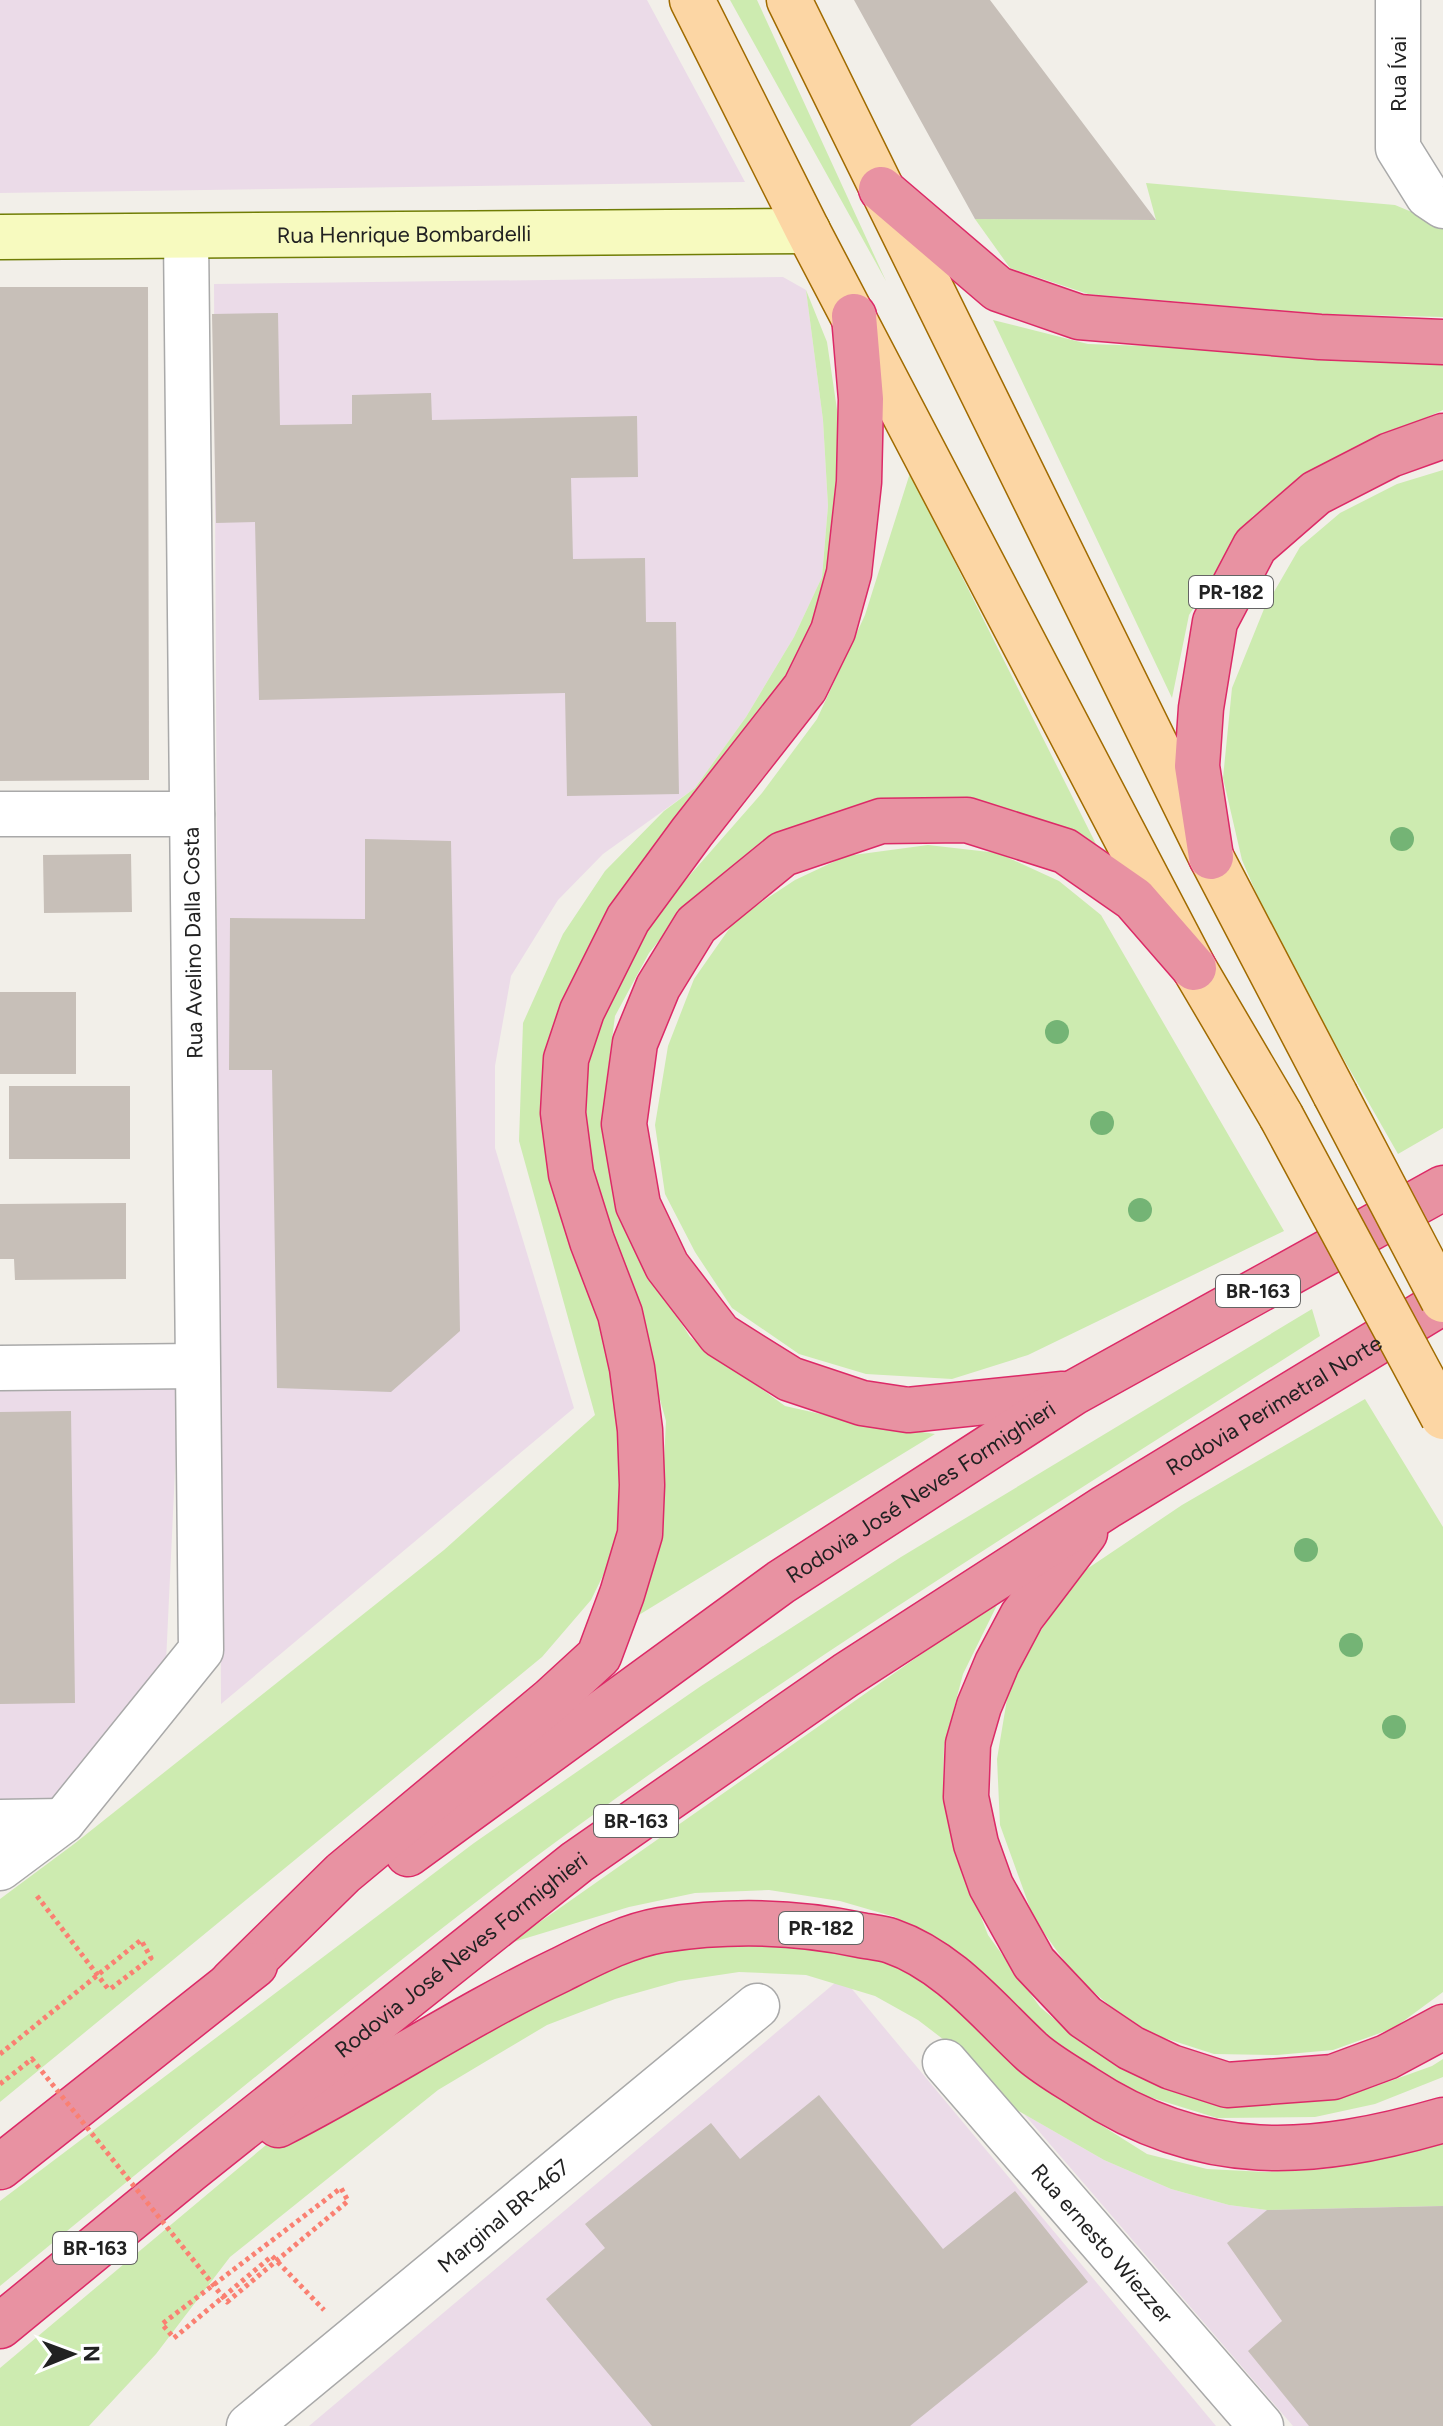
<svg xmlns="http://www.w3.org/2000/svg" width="1443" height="2426" font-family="Figtree,sans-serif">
<rect width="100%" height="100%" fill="#f2efe9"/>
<path fill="#ebdbe8" d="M 0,0 L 647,0 L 745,182 L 0,193 Z
M 783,277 L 806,290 L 823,420 L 828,506 L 822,577 L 794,637 L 746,717 L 695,788 L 603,854 L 558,900 L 511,976 L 495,1066 L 495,1148 L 574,1408 L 221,1704 L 214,284 Z
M 179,1386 L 166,1662 L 44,1810 L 0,1811 L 0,1390 Z
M 842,1977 L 1216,2426 L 309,2426 Z
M 1024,2114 L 1104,2160 L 1171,2189 L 1229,2205 L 1267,2210 L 1443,2206 L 1443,2426 L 1293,2426 Z"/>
<path fill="#cdebb0" d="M 730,0 L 757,0 L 886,281 Z
M 1146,183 L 1395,205 L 1443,225 L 1443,317 L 1323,314 L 1088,294 L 1010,268 L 975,219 L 1156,220 Z
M 806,290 L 827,342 L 839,423 L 845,513 L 811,649 L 572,989 L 609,1348 L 627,1498 L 616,1549 L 591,1600 L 542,1657 L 0,2102 L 0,1899 L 74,1844 L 444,1550 L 595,1415 L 519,1141 L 523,1023 L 563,934 L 605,871 L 664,811 L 695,788 L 746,717 L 794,637 L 822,577 L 828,506 L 823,420 Z
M 993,320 L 1088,344 L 1443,356 L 1443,410 L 1334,459 L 1253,516 L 1189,615 L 1172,698 Z
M 1443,470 L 1443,1128 L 1398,1154 L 1278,944 L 1242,860 L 1223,778 L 1232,688 L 1264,609 L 1300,547 L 1340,513 L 1397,484 Z
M 910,473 L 1099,850 L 989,804 L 930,798 L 880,802 L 813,819 L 745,855 L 690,902 L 649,953 L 615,1016 L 606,1085 L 608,1160 L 658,1286 L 690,1337 L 785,1406 L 852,1421 L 935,1434 L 629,1621 L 660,1540 L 666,1421 L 646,1349 L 592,1206 L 580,1087 L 595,1013 L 635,945 L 676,891 L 762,793 L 817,719 L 865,615 Z
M 928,845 L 998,853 L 1059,881 L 1101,915 L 1284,1231 L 1028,1355 L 952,1379 L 866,1374 L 799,1354 L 732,1308 L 695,1252 L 665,1194 L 655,1125 L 668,1046 L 694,979 L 736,919 L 795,880 L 846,856 Z
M 1312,1309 L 1320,1336 C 1054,1506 784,1672 530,1861 C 349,1997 175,2143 0,2286 L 0,2201 L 474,1843 L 701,1686 L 901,1557 Z
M 1365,1399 L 1443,1527 L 1443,1992 L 1394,2028 L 1333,2050 L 1277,2055 L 1214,2054 L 1152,2034 L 1109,2005 L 1075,1976 L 1034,1919 L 1000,1825 L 997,1759 L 1008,1693 L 1036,1638 L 1078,1575 L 1182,1505 Z
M 1000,1599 L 963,1674 L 944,1746 L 943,1794 L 956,1853 L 988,1935 L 1040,2007 L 1085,2045 L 1145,2077 L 1321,2100 L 1368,2089 L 1432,2066 L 1443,2059 L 1443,2077 L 1375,2104 L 1315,2117 L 1217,2118 L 1143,2095 L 1072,2060 L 966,1959 L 895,1917 L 840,1901 L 769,1890 L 695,1893 L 629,1907 L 510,1943 Z
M 691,1941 L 829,1946 L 890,1963 L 938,1989 L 1050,2093 L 1147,2154 L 1207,2169 L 1265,2172 L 1325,2169 L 1386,2157 L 1443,2141 L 1443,2206 L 1267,2210 L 1229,2205 L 1171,2189 L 1104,2160 L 1010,2106 L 952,2046 L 918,2020 L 875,1996 L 806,1975 L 739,1972 L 679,1981 L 615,1999 L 547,2025 L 438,2090 L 230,2257 L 156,2354 L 89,2426 L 0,2426 L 0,2368 L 266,2145 L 374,2069 L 622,1955 Z"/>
<path fill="#c7bfb8" d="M 854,0 L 990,0 L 1156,220 L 975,219 Z
M 0,287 L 148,287 L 149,780 L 0,781 Z
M 278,313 L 280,425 L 352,424 L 352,395 L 431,393 L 432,420 L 637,416 L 638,477 L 571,478 L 573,559 L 645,558 L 646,622 L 676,622 L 679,794 L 567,796 L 565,693 L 259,700 L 255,522 L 216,523 L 212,314 Z
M 365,839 L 451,841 L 460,1331 L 391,1392 L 277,1388 L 272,1070 L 229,1070 L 230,918 L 365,919 Z
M 131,854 L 132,912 L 44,913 L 43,855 Z
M 0,992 L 76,992 L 76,1074 L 0,1074 Z
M 9,1086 L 130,1086 L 130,1159 L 9,1159 Z
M 126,1203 L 126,1279 L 15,1280 L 14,1259 L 0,1259 L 0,1204 Z
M 71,1411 L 75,1703 L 0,1704 L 0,1412 Z
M 819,2095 L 943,2249 L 1015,2191 L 1088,2282 L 910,2426 L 652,2426 L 546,2299 L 605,2248 L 585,2224 L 711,2123 L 740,2159 Z
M 1443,2206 L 1443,2426 L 1309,2426 L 1248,2351 L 1282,2321 L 1227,2243 L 1267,2210 Z"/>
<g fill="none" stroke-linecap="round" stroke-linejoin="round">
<g stroke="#a9a9a9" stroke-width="47">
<g id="street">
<path d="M 1398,0 L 1398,148 L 1428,196 L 1443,206"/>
<path d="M 0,814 L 192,814"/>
<path d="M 0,1368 L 197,1366"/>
<path d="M 0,1822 L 63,1821"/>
<path d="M 0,1868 L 63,1821 L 201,1650 L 186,236"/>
<path id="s1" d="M 945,2062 L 1261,2426"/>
<path id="s2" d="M 249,2426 L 757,2006"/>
</g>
</g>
<g stroke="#707d05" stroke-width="47">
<g id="secondary">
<path id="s3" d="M 0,237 L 808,231"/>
</g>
</g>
<g stroke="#a06b00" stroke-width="47">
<path id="primary" d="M 692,0 L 808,231 L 1194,968 L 1281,1116
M 789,0 L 1211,857 L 1335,1094"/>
</g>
<g stroke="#dc2a67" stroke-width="47">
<g id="highway">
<path d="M 881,189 L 998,289 L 1079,317 L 1320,337 L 1443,342"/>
<path d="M 1211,857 L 1197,766 L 1201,708 L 1215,622 L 1255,546 L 1316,493 L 1390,455 L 1443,436"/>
<path d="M 1063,1394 L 908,1410 L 862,1403 L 790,1379 L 720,1335 L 667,1266 L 638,1205 L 624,1124 L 635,1043 L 658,987 L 696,925 L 783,854 L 881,821 L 967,820 L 1065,851 L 1134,899 L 1194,968"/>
<path d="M 1085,1533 L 1022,1616 L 997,1663 L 979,1706 L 968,1744 L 966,1797 L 976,1844 L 991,1886 L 1034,1963 L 1085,2017 L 1131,2048 L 1171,2067 L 1227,2085 L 1333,2077 L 1387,2057 L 1443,2027"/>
<path id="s4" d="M 408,1854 L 781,1582 L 1073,1393 L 1443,1188"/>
<path d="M 232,1982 L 343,1873 L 551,1700 L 599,1656 L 622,1594 L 640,1534 L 642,1485 L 640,1430 L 632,1368 L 620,1314 L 592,1241 L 571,1174 L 563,1113 L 566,1059 L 582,1011 L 628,919 L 692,832 L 805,688 L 833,631 L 849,573 L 859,482 L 861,399 L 854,316"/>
<path d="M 278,2125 C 373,2077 463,2016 560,1970 C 592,1954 626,1936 661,1930 C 727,1920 795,1921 860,1935 C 870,1937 882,1938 891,1941 C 949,1961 989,2012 1032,2052 C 1048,2066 1068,2077 1085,2088 C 1203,2166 1312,2158 1443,2120"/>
<path d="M 0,2167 L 255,1965"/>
<path id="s5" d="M 0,2326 L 190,2170 L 577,1862 L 846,1675 L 1106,1507 L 1443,1302"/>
</g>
</g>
<path stroke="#fa8072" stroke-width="5" stroke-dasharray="4 4" stroke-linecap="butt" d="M 37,1896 L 109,1990
M 174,2338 L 272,2256 L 324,2310"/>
<use href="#street" stroke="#fff" stroke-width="44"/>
<use href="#secondary" stroke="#f7fabf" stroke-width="44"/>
<use href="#primary" stroke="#fcd6a4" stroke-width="44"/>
<use href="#highway" stroke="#e892a2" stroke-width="44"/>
<g stroke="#a06b00" stroke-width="47" stroke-linecap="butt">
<path id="primary-bridge" d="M 1335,1094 L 1443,1300
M 1281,1116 L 1443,1417"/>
</g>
<path stroke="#fa8072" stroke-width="5" stroke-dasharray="4 4" stroke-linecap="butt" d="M 0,2054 L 141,1940 L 151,1958 L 109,1990
M 0,2084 L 32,2059 L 227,2302 L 348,2201 L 341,2188 L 162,2324 L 174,2338"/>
<use href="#primary-bridge" stroke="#fcd6a4" stroke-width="44"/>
</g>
<g fill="#74b475">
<circle cx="1402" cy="839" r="12"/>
<circle cx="1057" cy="1032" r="12"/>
<circle cx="1102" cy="1123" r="12"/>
<circle cx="1140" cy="1210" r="12"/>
<circle cx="1306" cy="1550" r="12"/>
<circle cx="1351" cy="1645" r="12"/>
<circle cx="1394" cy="1727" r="12"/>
</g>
<g text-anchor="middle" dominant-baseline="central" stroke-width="6" stroke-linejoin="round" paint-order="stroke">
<g fill="#fff" stroke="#646464" stroke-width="2">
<rect x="1189" y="576" width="84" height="32" rx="6"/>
<rect x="1216" y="1275" width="84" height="32" rx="6"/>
<rect x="594" y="1805" width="84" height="32" rx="6"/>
<rect x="779" y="1912" width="84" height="32" rx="6"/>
<rect x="53" y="2232" width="84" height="32" rx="6"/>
</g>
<g font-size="20" font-weight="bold" fill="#222">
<text x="1231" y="592">PR-182</text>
<text x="1258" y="1291">BR-163</text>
<text x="636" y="1821">BR-163</text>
<text x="821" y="1928">PR-182</text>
<text x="95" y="2248">BR-163</text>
</g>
<g font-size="22" fill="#222" stroke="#fff">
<text transform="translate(1398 74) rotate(-90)">Rua Ívai</text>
<text stroke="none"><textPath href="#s3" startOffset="404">Rua Henrique Bombardelli</textPath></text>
<text transform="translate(193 943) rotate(-91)">Rua Avelino Dalla Costa</text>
<text stroke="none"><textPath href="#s5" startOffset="1574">Rodovia Perimetral Norte</textPath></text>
<text stroke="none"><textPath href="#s4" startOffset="628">Rodovia José Neves Formighieri</textPath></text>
<text stroke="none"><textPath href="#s5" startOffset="592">Rodovia José Neves Formighieri</textPath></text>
<text stroke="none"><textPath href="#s2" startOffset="330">Marginal BR-467</textPath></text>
<text stroke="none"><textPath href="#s1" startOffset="240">Rua ernesto Wiezzer</textPath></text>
</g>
</g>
<g transform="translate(72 2354) rotate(89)" stroke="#ffffff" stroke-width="6" paint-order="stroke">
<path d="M0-6L14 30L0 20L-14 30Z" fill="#222222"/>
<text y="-12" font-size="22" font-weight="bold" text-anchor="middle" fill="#222222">N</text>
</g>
</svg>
